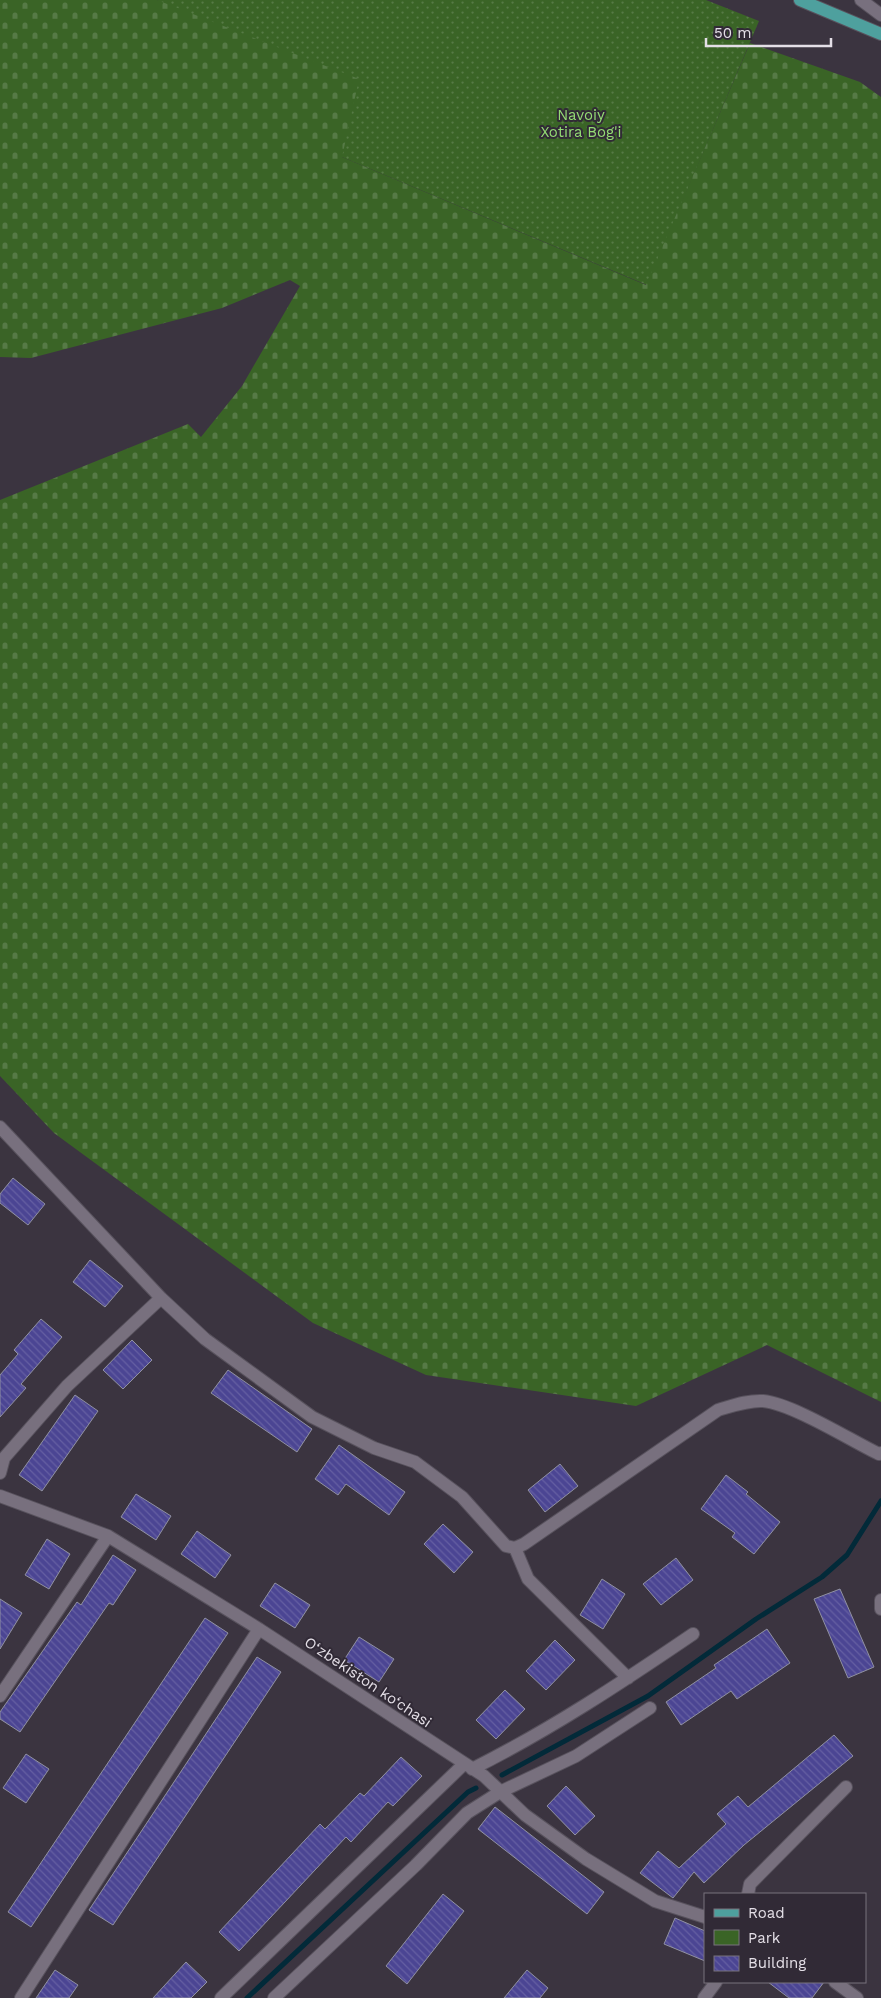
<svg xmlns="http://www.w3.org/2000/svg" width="881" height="1998" font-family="'Work Sans',sans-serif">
<defs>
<pattern id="green-dots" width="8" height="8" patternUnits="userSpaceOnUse" patternTransform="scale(1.25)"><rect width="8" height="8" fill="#3a6426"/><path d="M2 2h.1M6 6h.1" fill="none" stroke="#567a46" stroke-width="1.8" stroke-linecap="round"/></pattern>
<pattern id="cemetery-stones" width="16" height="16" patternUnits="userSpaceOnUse" patternTransform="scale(1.25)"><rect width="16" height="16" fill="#3a6426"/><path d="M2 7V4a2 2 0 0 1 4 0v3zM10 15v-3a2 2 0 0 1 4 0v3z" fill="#567a46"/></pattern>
<pattern id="building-back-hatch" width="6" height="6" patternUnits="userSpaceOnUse" patternTransform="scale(1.25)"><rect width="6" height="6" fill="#4b4593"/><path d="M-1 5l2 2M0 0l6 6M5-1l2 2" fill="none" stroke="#655fa2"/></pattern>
</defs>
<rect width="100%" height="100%" fill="#3b3440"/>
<path fill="url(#green-dots)" d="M 157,0 L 706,0 L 759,21 L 647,285 L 342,157 Z"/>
<path fill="url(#cemetery-stones)" d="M 0,0 L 157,0 L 359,79 L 342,157 L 646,285 L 750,43 L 860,82 L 881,97 L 881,1402 L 767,1345 L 636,1406 L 426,1375 L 313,1323 L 54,1133 L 0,1076 L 0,500 L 188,424 L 201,437 L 242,386 L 300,286 L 290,280 L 222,308 L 31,358 L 0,357 Z"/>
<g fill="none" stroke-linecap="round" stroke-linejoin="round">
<path stroke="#022a39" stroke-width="5" d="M 502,1775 L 648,1696 L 756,1619 L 822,1577 L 847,1555 L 881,1501
M 247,1998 L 468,1792 L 476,1788"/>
</g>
<path fill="url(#building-back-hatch)" stroke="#9091a1" d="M 13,1178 L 45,1204 L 28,1225 L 0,1203 L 0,1194 Z
M 90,1260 L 123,1286 L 105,1307 L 73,1282 Z
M 41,1319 L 62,1337 L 21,1384 L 26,1388 L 0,1417 L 0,1375 L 18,1354 L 14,1350 Z
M 132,1340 L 152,1360 L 123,1389 L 103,1370 Z
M 228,1370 L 312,1429 L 297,1452 L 211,1393 Z
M 75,1395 L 98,1411 L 42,1491 L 19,1475 Z
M 339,1445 L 405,1492 L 389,1515 L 346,1484 L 338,1495 L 315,1479 Z
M 560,1464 L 578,1486 L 545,1512 L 528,1490 Z
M 726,1475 L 748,1492 L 746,1494 L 780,1522 L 754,1554 L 732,1537 L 735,1533 L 701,1509 Z
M 136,1494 L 171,1516 L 156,1540 L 121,1517 Z
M 443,1524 L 473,1552 L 454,1573 L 424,1544 Z
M 197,1531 L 231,1555 L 215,1578 L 181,1554 Z
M 47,1539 L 70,1554 L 49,1589 L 25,1575 Z
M 113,1555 L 136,1570 L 113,1605 L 109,1603 L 20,1732 L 0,1719 L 0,1712 L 77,1602 L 81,1605 Z
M 676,1558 L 693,1580 L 661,1605 L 643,1584 Z
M 602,1579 L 625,1594 L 603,1629 L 580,1615 Z
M 275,1583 L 310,1605 L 295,1628 L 260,1606 Z
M 840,1589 L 874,1667 L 848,1678 L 814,1599 Z
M 0,1599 L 22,1613 L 0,1649 Z
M 205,1618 L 228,1633 L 31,1927 L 8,1912 Z
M 767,1629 L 790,1663 L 737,1699 L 731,1691 L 681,1725 L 666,1702 L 716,1668 L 714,1665 Z
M 359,1637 L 394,1659 L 379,1682 L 344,1660 Z
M 555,1640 L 575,1660 L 546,1690 L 526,1671 Z
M 257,1657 L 281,1672 L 113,1925 L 89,1910 Z
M 505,1690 L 525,1709 L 496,1739 L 476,1720 Z
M 834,1735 L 853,1756 L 744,1845 L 704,1883 L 694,1872 L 673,1898 L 640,1873 L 658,1851 L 679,1868 L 726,1824 L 717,1814 L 738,1796 L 748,1807 Z
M 26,1754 L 49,1769 L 26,1803 L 3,1788 Z
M 401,1757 L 422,1776 L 393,1806 L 388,1802 L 351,1842 L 346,1837 L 239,1951 L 219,1932 L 320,1824 L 325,1829 L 360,1793 L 364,1796 Z
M 566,1786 L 595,1816 L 575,1835 L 547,1806 Z
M 495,1807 L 604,1892 L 587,1914 L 478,1829 Z
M 443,1894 L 464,1911 L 407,1984 L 386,1966 Z
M 675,1918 L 705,1931 L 705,1961 L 664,1944 Z
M 186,1962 L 207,1982 L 191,1998 L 153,1998 Z
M 55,1970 L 78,1985 L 69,1998 L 36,1998 Z
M 527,1970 L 548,1988 L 540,1998 L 504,1998 Z
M 768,1982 L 824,1982 L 812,1998 L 789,1998 Z"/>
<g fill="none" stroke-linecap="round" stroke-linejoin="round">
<g stroke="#58525d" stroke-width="14">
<path id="street" d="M 0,1127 L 161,1298 L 205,1339 L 312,1417 L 374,1448 L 415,1462 L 462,1497 L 506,1546 L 515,1548 L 524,1544 L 718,1410 C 732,1406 748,1400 763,1401 C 793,1404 850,1440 879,1454 L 881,1453
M 0,1473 L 4,1458 L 67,1386 L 161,1298
M 0,1496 L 108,1536 L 259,1629 L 484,1776 L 525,1815 L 586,1859 L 655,1901 L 705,1917
M 515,1548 L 528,1579 L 628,1678
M 881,1600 L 881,1609
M 0,1696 L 108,1536
M 472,1769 C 550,1730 621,1683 693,1634
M 748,1894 L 750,1884 L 846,1787
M 835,1982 L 857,1998
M 21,1998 L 259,1629
M 221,1998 L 464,1764
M 274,1998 L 416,1865 L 467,1813 L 500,1792 L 576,1756 L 650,1708
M 704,1998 L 716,1982"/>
</g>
<g stroke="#58525d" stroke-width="14">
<path id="secondary" d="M 861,0 L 881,15"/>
</g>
<g stroke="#58525d" stroke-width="14">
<path id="primary" d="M 800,0 L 881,34"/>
</g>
<use href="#street" stroke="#78707e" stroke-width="12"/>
<use href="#secondary" stroke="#78707e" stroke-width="12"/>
<use href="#primary" stroke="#4ea09e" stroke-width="12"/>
</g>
<g text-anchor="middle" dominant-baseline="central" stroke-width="4" stroke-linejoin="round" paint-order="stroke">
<g font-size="15" fill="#94dc74" stroke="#312a36">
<text x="581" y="115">Navoiy<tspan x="581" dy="17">Xotira Bog'i</tspan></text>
</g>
<g font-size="15" fill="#e4dfe7" stroke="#312a36">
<text transform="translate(368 1682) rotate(34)">O‘zbekiston ko‘chasi</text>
</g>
</g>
<rect x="704" y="1893" width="162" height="90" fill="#312a36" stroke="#79727d"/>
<rect x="714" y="1909" width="25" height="8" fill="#4ea09e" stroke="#79727d"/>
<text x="748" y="1918" font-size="15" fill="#e4dfe7">Road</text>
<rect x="714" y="1930" width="25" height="15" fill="#3a6426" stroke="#79727d"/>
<text x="748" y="1943" font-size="15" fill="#e4dfe7">Park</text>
<rect x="714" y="1956" width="25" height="15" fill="url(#building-back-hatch)" stroke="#79727d"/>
<text x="748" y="1968" font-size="15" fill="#e4dfe7">Building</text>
<path d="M706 38v8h125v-8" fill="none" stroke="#e4dfe7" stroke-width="2.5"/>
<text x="714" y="38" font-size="15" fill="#e4dfe7" stroke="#312a36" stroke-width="4" paint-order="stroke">50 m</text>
</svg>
